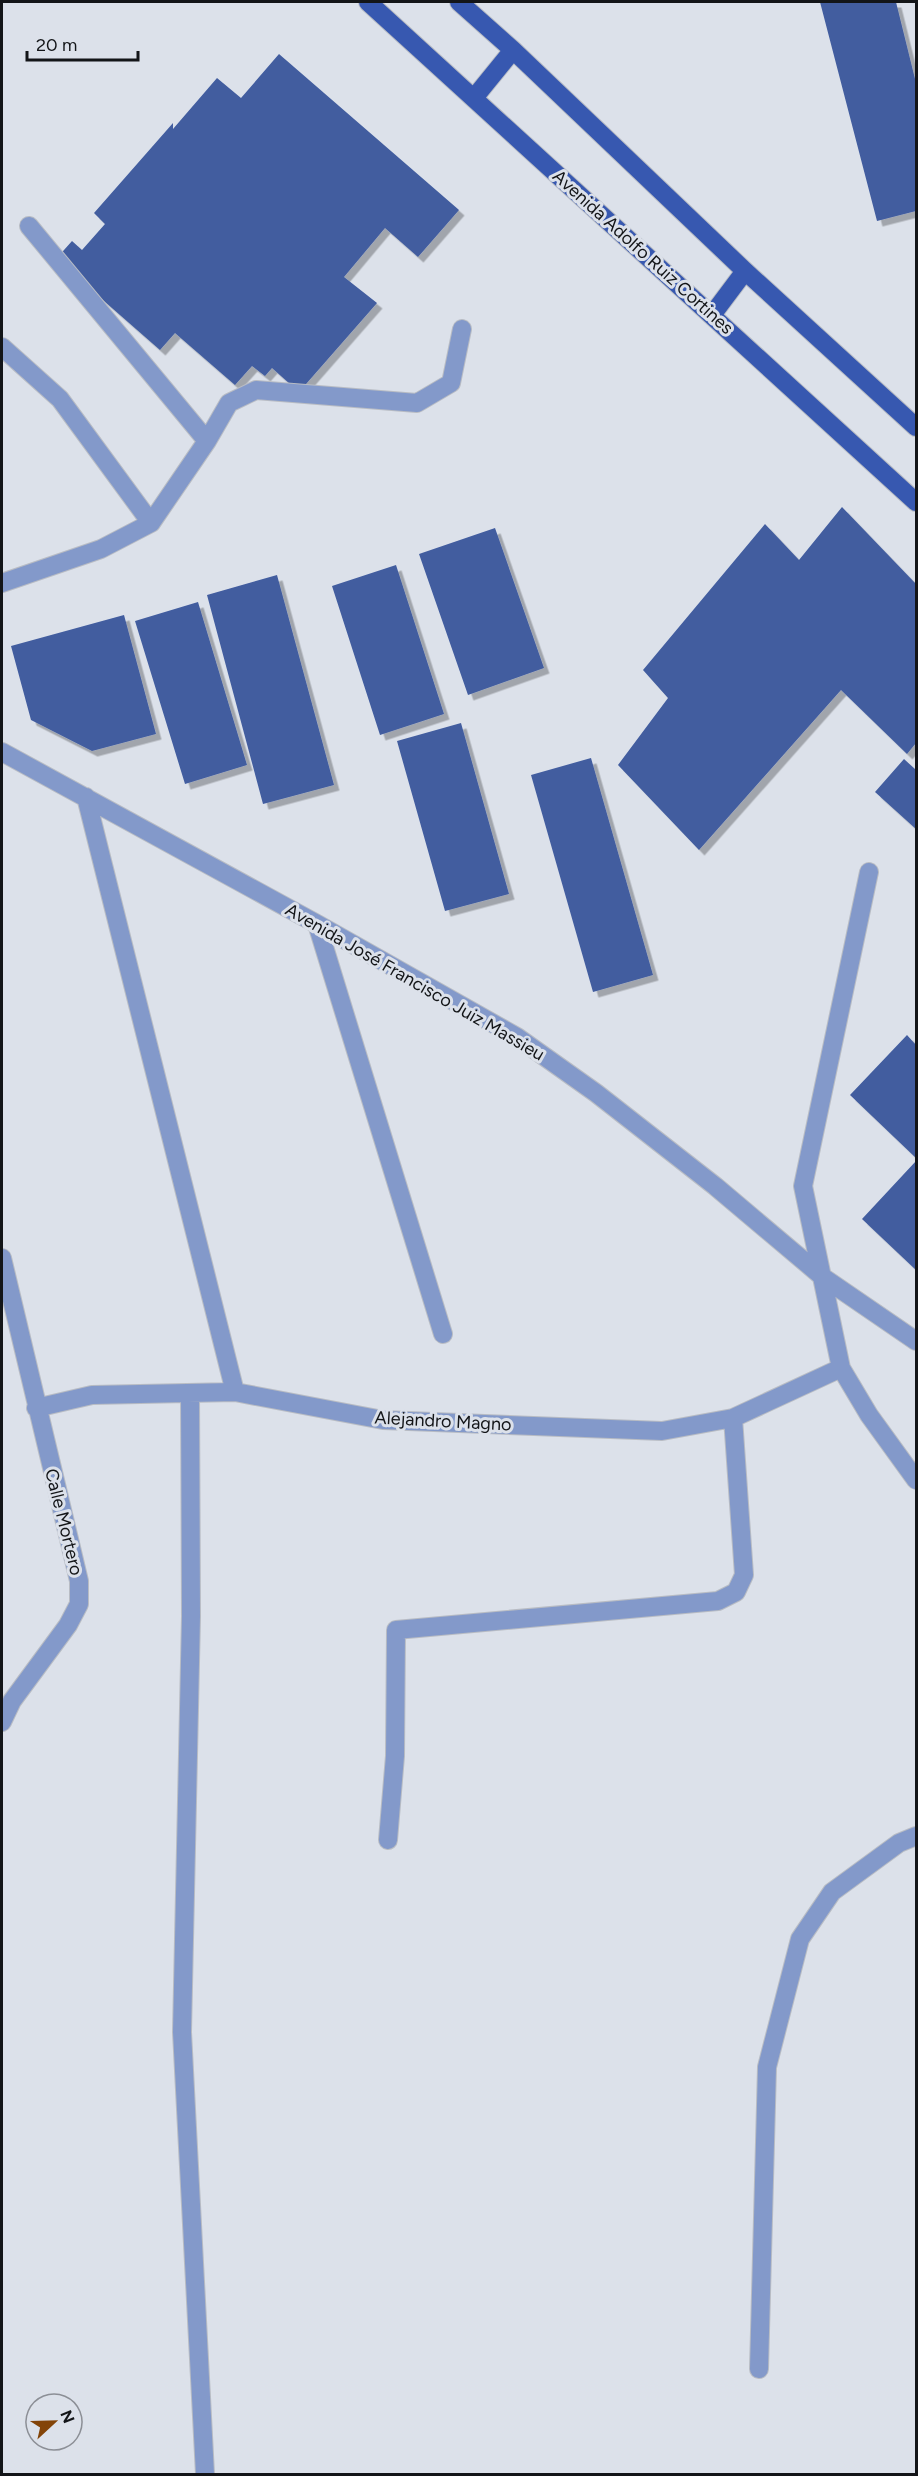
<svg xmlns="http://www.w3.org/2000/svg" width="918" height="2476" font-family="Figtree,sans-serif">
<defs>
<filter id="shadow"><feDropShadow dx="5.5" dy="5.5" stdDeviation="0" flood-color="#0004"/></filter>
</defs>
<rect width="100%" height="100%" fill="#dce1ea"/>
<path fill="#425d9f" filter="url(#shadow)" d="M 820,2 L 896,2 L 916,83 L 916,211 L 877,221 Z
M 279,54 L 459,210 L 418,257 L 385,228 L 344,277 L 377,303 L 299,392 L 272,368 L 265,376 L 252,366 L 235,385 L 175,333 L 160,350 L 56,259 L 72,241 L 82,250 L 105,224 L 94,213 L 173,123 L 173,129 L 217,78 L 241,98 Z
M 842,507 L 916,584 L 916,743 L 907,754 L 841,690 L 699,850 L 618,765 L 668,698 L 643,670 L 765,524 L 799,560 Z
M 495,528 L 544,668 L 468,695 L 419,554 Z
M 396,565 L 444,714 L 380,735 L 332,586 Z
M 277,575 L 334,785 L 263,804 L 207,595 Z
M 198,602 L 247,765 L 185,784 L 135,621 Z
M 124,615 L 156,734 L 92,751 L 31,720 L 11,646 Z
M 461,723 L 509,894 L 445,911 L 397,741 Z
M 591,758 L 653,975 L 593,992 L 531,775 Z
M 904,759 L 916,770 L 916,829 L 875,792 Z
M 907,1035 L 916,1045 L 916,1158 L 850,1095 Z
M 916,1161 L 916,1270 L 862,1219 Z"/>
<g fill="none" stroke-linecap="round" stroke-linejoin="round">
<g stroke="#b8bcc4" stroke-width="20">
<path id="minor" d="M 29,226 L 207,441
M 2,347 L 60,399 L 151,523
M 2,583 L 101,549 L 151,523 L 207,441 L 229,403 L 256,390 L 417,403 L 451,383 L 462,329
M 2,752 L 317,924 L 517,1037 L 596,1093 L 715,1186 L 824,1278 L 916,1341
M 86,797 L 235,1392
M 869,872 L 803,1186 L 841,1368 L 869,1415 L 916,1480
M 317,924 L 443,1334
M 2,1258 L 79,1581 L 79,1604 L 68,1625 L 12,1701 L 2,1722
M 190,1394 L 191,1616 L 182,2032 L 205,2474
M 36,1408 L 92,1395 L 235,1392 L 383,1420 L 662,1431 L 733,1418 L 841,1368
M 388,1840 L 395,1756 L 396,1630 L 718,1601 L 736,1592 L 744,1575 L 733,1418
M 759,2369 L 767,2067 L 800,1939 L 832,1892 L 899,1843 L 916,1836"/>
</g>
<g stroke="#b8bcc4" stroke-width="20">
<path id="major" d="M 368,2 L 916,502
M 459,2 L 513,50 L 745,271 L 916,427
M 474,98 L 513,50
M 712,315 L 745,271"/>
</g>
<use href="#minor" stroke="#8399ca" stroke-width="18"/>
<use href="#major" stroke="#3758b0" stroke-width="18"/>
</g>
<g text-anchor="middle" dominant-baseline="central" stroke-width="6" stroke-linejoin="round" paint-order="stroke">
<g font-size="18" fill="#131518" stroke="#dce1ea">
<text transform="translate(643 252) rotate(42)">Avenida Adolfo Ruiz Cortines</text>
<text transform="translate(415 982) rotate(30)">Avenida José Francisco Juiz Massieu</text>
<text transform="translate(443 1421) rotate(3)">Alejandro Magno</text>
<text transform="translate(64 1522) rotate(76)">Calle Mortero</text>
</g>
</g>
<rect width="918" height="2476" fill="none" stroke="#131518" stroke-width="6"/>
<g transform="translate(54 2422) rotate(68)"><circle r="28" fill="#dce1ea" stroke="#8c8f96" stroke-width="1.5"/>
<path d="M0-4.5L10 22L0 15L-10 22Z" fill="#834408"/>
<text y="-9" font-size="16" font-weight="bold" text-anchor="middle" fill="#131518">N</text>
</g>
<path d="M27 51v9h111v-9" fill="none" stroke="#131518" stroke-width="3"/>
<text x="36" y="51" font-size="18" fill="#131518" stroke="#dce1ea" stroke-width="4.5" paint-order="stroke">20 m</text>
</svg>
